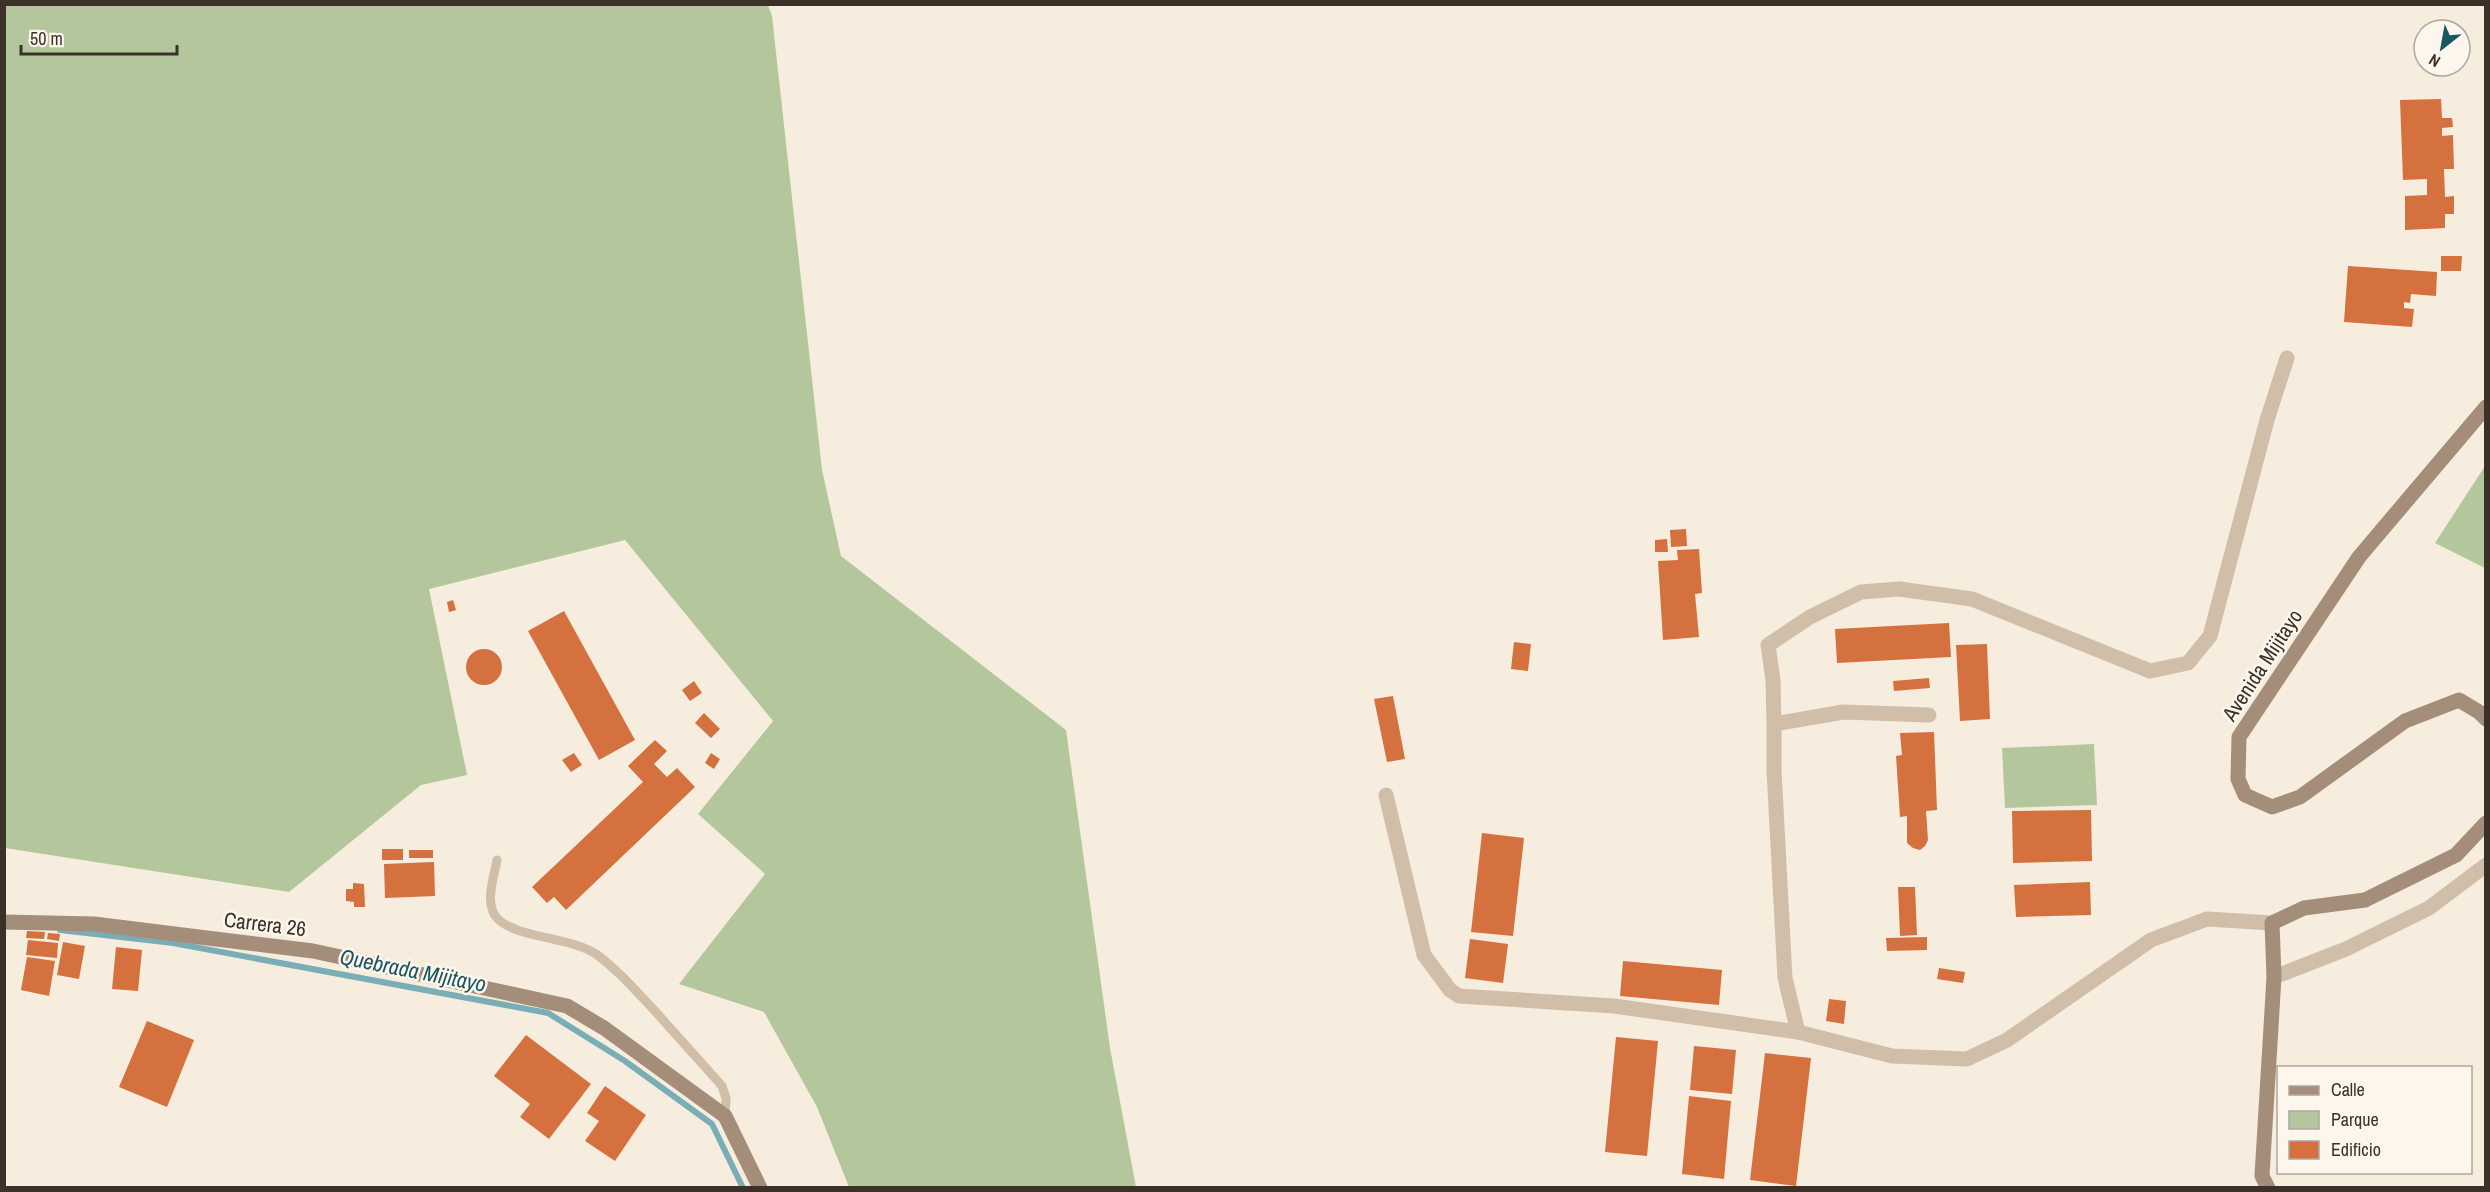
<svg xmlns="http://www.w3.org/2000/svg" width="2490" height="1192" font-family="'Archivo Narrow',sans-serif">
<rect width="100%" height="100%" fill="#f6edde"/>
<path fill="#b4c79c" d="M 4,5 L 768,5 L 772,16 L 822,470 L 841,556 L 1066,730 L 1110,1048 L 1136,1187 L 849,1187 L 817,1107 L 764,1012 L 679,984 L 765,874 L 698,814 L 773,721 L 625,540 L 429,589 L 467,775 L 421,785 L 289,892 L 5,848 Z
M 2485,466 L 2485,568 L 2435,543 Z
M 2094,744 L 2097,805 L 2005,808 L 2002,748 Z"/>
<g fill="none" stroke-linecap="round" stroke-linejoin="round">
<path stroke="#7aaeb6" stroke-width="6" d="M 60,930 L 173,943 L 548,1013 L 625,1061 L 712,1124 L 743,1188"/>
</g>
<path fill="#d4713e" d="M 2441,99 L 2442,118 L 2452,118 L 2453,127 L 2442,128 L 2442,136 L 2453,135 L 2454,169 L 2444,169 L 2445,197 L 2454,196 L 2454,214 L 2445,214 L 2445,228 L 2405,230 L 2405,196 L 2427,195 L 2427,179 L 2403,180 L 2400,100 Z
M 2441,256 L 2462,256 L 2461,271 L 2441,271 Z
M 2348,266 L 2437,272 L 2436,296 L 2411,294 L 2410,303 L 2404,302 L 2404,308 L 2414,309 L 2412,327 L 2344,322 Z
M 1686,529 L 1687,546 L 1671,547 L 1670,530 Z
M 1667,539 L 1668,552 L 1655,552 L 1655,540 Z
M 1699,549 L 1702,593 L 1695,594 L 1699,637 L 1663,640 L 1658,561 L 1678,560 L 1677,550 Z
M 453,600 L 456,610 L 449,612 L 447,602 Z
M 564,611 L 635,740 L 599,760 L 528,631 Z
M 1949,623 L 1951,657 L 1837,663 L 1835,629 Z
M 1514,642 L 1531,644 L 1528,671 L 1511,669 Z
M 1987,644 L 1990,719 L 1960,721 L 1956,645 Z
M466 667a18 18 0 1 1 36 0a18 18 0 1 1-36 0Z
M 1929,678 L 1930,688 L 1894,691 L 1893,681 Z
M 694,681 L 702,693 L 690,701 L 682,690 Z
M 1393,696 L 1405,759 L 1387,762 L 1374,699 Z
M 704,713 L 720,729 L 711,738 L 695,723 Z
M 1934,732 L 1937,810 L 1926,811 L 1928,840 L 1925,846 L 1920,850 L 1913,848 L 1907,843 L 1907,816 L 1900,817 L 1896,756 L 1902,755 L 1900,733 Z
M 655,740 L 667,751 L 654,764 L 667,777 L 677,768 L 695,787 L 566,910 L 554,897 L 547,903 L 532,887 L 643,782 L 628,766 Z
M 574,753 L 582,765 L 571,772 L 562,760 Z
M 711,753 L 720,759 L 714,769 L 705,763 Z
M 2091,810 L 2092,861 L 2013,863 L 2012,811 Z
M 1482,833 L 1524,838 L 1513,936 L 1471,932 Z
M 382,849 L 403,849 L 403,860 L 382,860 Z
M 409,850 L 433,850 L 433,858 L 409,858 Z
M 434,862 L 435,896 L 385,898 L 384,864 Z
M 2090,882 L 2091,915 L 2016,917 L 2014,885 Z
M 353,883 L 364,884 L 365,907 L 354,907 L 354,902 L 346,901 L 346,889 L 353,889 Z
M 1898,887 L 1915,887 L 1917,935 L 1900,936 Z
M 27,931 L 45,932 L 44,939 L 26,938 Z
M 48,933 L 60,934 L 59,941 L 47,939 Z
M 1927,937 L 1927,950 L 1887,951 L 1886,938 Z
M 1470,939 L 1508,944 L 1503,983 L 1465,978 Z
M 28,940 L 58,943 L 57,958 L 26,955 Z
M 63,942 L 85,946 L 79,979 L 57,975 Z
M 116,947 L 142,950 L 138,991 L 112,989 Z
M 27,957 L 55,961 L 49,996 L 21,990 Z
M 1623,961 L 1722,970 L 1719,1005 L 1620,996 Z
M 1939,968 L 1965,972 L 1963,983 L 1937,979 Z
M 1829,999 L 1846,1001 L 1844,1024 L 1826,1021 Z
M 147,1021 L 194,1040 L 167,1107 L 119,1087 Z
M 526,1035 L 591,1084 L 549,1139 L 520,1117 L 530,1104 L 494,1076 Z
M 1616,1037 L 1658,1041 L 1647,1156 L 1605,1152 Z
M 1694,1046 L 1736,1050 L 1732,1094 L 1690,1090 Z
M 1765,1053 L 1811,1058 L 1796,1186 L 1750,1180 Z
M 605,1086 L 646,1115 L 615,1161 L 585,1141 L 599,1121 L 587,1113 Z
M 1689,1096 L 1731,1101 L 1724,1179 L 1682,1174 Z"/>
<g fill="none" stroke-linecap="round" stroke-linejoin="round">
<path stroke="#d0bea8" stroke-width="9" d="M 497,860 C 494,877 484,904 497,918 C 515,938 571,937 596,954 C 618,970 636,991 655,1011 C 677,1036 700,1061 722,1086 L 726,1098 L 725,1116"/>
<path stroke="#d0bea8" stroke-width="15" d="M 1929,715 L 1843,712 L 1774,724 L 1774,770 L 1785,978 L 1798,1032 L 1892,1056 L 1967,1059 L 2007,1040 L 2151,940 L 2207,919 L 2272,923
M 1774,724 L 1773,680 L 1768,645 L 1810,617 L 1861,592 L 1899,589 L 1972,599 L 2150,671 L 2188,663 L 2210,636 L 2267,420 L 2287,358
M 1386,795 L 1424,955 L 1450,990 L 1459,996 L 1614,1006 L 1798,1032
M 2274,977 L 2346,949 L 2429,908 L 2486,865"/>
<path stroke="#a48d79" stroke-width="15" d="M 2486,407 L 2359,557 L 2239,737 L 2238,779 L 2245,795 L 2272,807 L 2300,797 L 2405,721 L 2459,700 L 2479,712 L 2486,719
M 4,922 L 94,924 L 313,951 L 567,1006 L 604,1028 L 725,1116 L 760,1188
M 2268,1188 L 2262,1176 L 2274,977 L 2272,923 L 2304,908 L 2365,900 L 2456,855 L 2486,823"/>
</g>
<g text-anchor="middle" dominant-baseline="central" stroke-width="5" stroke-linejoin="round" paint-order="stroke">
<g font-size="21" fill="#3c3129" stroke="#fcf6ec">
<text transform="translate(2262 665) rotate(-57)">Avenida Mijitayo</text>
<text transform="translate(265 924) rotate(7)">Carrera 26</text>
</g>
<g font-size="22" font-style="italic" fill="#195763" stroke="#fcf6ec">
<text transform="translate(413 970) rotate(11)">Quebrada Mijitayo</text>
</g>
</g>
<rect width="2490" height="1192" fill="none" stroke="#3c3129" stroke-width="12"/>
<rect x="2277" y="1066" width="195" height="108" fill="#fcf6ec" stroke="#afa79e" stroke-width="1.5"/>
<rect x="2289" y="1086" width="30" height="9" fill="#a48d79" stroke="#afa79e" stroke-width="1.5"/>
<text x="2331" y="1096" font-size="18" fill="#3c3129">Calle</text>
<rect x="2289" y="1111" width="30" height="18" fill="#b4c79c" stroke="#afa79e" stroke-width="1.5"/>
<text x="2331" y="1126" font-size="18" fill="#3c3129">Parque</text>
<rect x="2289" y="1141" width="30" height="18" fill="#d4713e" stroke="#afa79e" stroke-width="1.5"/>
<text x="2331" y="1156" font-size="18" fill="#3c3129">Edificio</text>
<g transform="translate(2442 48) rotate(211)"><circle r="28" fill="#fcf6ec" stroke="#afa79e" stroke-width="1.5"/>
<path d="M0-4.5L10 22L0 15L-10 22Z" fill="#195763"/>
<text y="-9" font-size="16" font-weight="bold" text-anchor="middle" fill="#3c3129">N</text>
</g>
<path d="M21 45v9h156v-9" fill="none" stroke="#3c3129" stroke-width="3"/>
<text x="30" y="45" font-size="18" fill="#3c3129" stroke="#fcf6ec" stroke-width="4.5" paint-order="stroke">50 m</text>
</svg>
